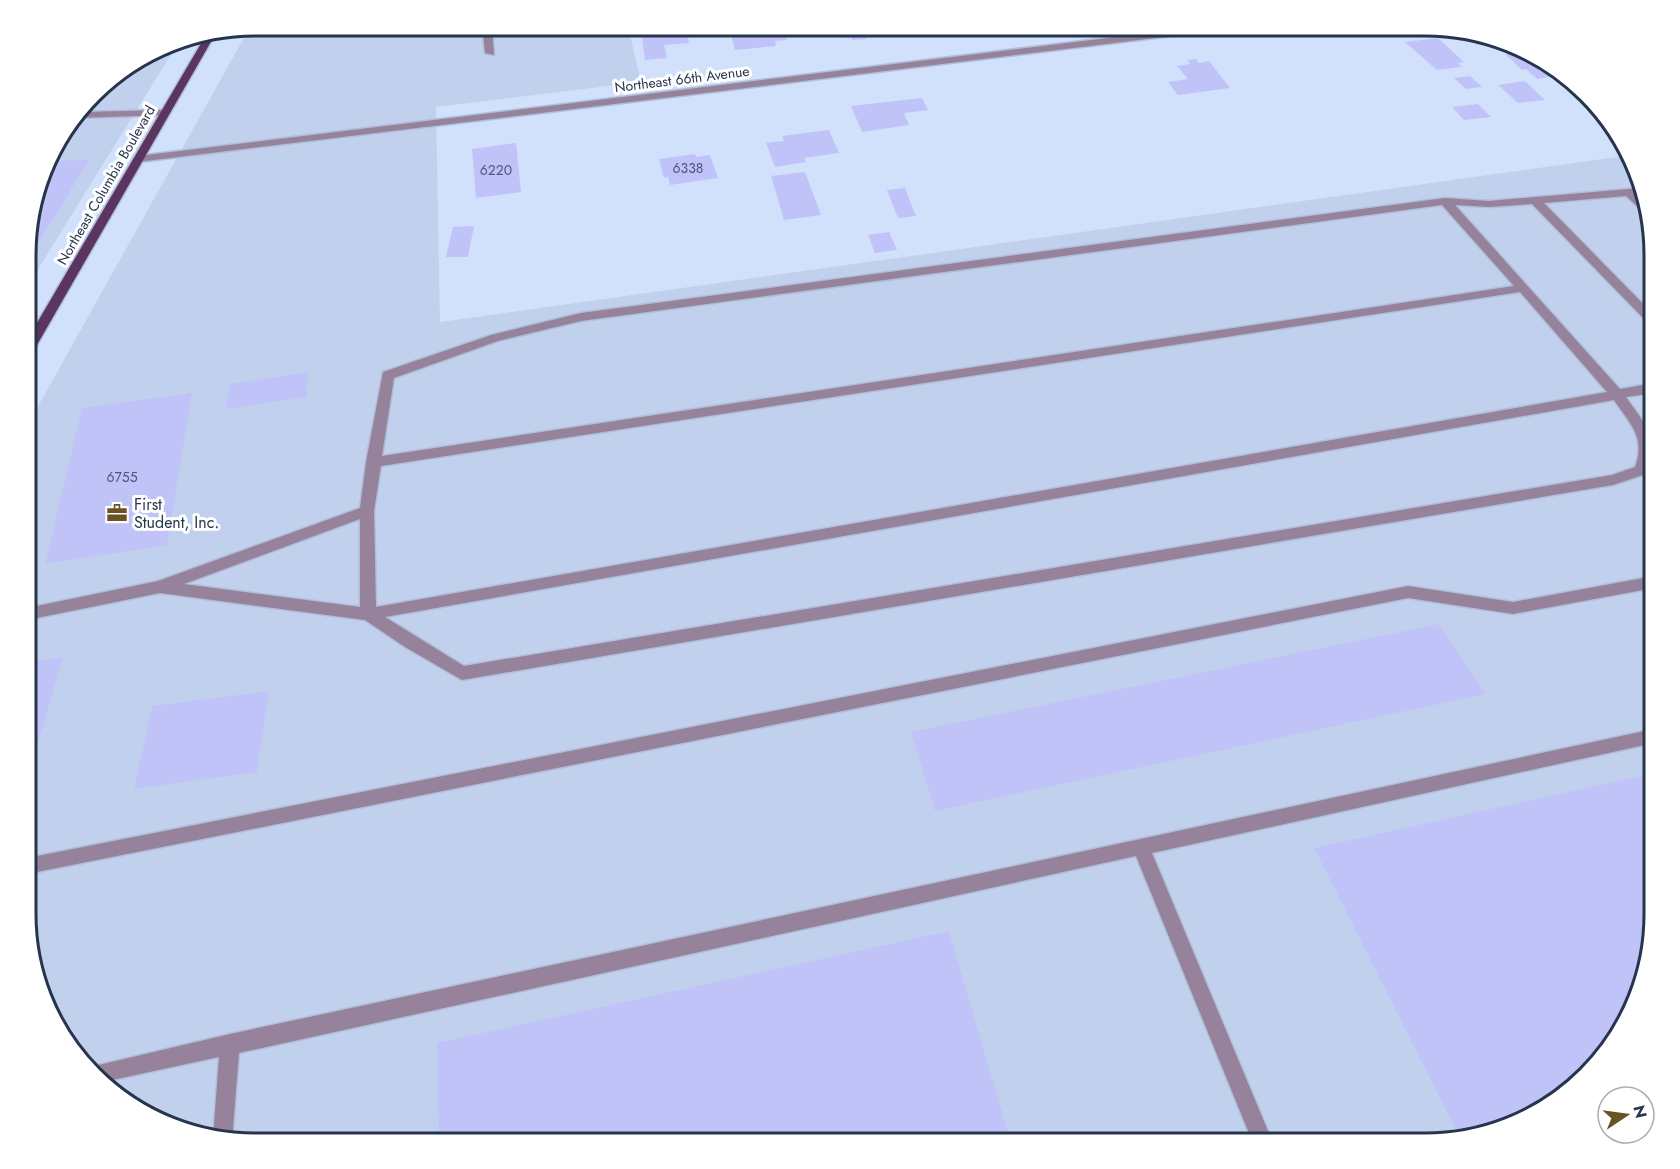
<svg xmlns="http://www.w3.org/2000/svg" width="1680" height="1169" font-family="Jost,sans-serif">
<rect width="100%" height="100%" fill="#d2e1fb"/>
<path fill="#c1d1ed" d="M 255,26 L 628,26 L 641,82 L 436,107 L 440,322 L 1631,155 L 1654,241 L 1654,928 L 1642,988 L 1607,1053 L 1527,1120 L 1425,1143 L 241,1143 L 181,1131 L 116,1096 L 56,1029 L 27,943 L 27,426 L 250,27 Z
M 180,40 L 105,161 L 27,287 L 27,226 L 49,153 L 104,83 L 168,43 Z"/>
<path fill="#c0c3f8" d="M 285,26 L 364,26 L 364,27 L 285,37 Z
M 745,26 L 783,26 L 787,40 L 775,41 L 776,46 L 735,50 L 729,27 Z
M 836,26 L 869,26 L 873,35 L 866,36 L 867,39 L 852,40 L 851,37 L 841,38 Z
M 686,29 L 689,43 L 664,45 L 667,58 L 645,60 L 642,37 L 661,35 L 661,31 Z
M 1438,38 L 1464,62 L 1458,63 L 1462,67 L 1437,70 L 1405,42 Z
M 1520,49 L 1551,66 L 1549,66 L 1560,75 L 1537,79 L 1526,69 L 1522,70 L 1505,54 L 1509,54 L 1506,51 Z
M 152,52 L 143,68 L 128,68 Z
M 1196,59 L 1199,63 L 1209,61 L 1230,88 L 1178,95 L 1168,82 L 1188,79 L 1177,66 L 1190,64 L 1187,60 Z
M 1470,76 L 1482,87 L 1466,89 L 1454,78 Z
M 1525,81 L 1545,100 L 1518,103 L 1498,85 Z
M 922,98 L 928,110 L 904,113 L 909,125 L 862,132 L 851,106 Z
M 1478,104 L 1491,117 L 1464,120 L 1452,107 Z
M 829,130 L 839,153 L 804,158 L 806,162 L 775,167 L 766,143 L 784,141 L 782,136 Z
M 516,143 L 521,192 L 476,198 L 472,149 Z
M 695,154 L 696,157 L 710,155 L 718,178 L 670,185 L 668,177 L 664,178 L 659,159 Z
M 89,160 L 27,262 L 27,226 L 47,161 Z
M 805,172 L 821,215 L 784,220 L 771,176 Z
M 905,188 L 916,216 L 898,218 L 887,190 Z
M 474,226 L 468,257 L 446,257 L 453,227 Z
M 889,232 L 897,250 L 875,253 L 868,235 Z
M 308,372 L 307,397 L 226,409 L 229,384 Z
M 192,393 L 167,545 L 45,564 L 82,408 Z
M 1439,624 L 1486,694 L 935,811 L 911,732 Z
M 63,657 L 34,757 L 27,758 L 27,662 Z
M 269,691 L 257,772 L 134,789 L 152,706 Z
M 1654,773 L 1654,928 L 1642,988 L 1607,1053 L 1527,1120 L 1459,1136 L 1314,848 Z
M 949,931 L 1011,1143 L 439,1143 L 437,1043 Z"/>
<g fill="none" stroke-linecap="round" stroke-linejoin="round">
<g stroke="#b0bed8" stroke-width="3">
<path id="minor" d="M 482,26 L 492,26 L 494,55 L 485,53 Z
M 1206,26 L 1234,26 L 1229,29 L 138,162 L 133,159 L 138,156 Z
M 165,110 L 169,111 L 169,115 L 77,118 L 81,112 Z
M 1640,188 L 1642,194 L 1638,195 L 1643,200 L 1645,211 L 1641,210 L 1626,196 L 1544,203 L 1654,315 L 1654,326 L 1650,325 L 1532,204 L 1489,207 L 1455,205 L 1620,389 L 1654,383 L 1654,393 L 1626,397 C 1644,423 1663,442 1646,474 L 1613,485 L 462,680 L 405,647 L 365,620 L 160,593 L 27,620 L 27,608 L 158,581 L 360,508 L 366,462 L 383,372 L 491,335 L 581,313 L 1445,198 L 1489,201 ZM 1442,205 L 1514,286 L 382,456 L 394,378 L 498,341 L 581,321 ZM 1520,292 L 1607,392 L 376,607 L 374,511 L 381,466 ZM 1614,400 C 1630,424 1646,437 1635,467 L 1612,475 L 464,666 L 385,617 ZM 360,519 L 360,607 L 184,584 Z
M 1654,576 L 1654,588 L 1513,614 L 1408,598 L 27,874 L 27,858 L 1408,586 L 1513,602 Z
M 1654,729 L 1654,743 L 1152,853 L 1273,1143 L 1253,1143 L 1136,856 L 239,1053 L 232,1141 L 213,1138 L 219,1057 L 103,1082 L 90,1067 L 230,1034 Z"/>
</g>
<g stroke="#b0bed8" stroke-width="3">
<path id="major" d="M 216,33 L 33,352 L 27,356 L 27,340 L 206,35 Z"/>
</g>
<use href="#minor" fill="#97829b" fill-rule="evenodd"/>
<use href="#major" fill="#5a3560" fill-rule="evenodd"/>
</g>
<defs>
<g id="office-bare" transform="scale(1.62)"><path d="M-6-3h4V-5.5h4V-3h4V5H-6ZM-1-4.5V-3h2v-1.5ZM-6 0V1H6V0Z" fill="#6b5223" stroke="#fff" stroke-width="2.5" paint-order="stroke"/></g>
</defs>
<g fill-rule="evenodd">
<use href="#office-bare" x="117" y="513"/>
</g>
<g text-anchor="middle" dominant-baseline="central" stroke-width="6" stroke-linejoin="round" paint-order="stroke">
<g font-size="14" fill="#26344d" stroke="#fff">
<text transform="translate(682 79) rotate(-7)">Northeast 66th Avenue</text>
<text transform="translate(106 185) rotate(-60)">Northeast Columbia Boulevard</text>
</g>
<g font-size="14" fill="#4c5878">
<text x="688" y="168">6338</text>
<text x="496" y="170">6220</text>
<text x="122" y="477">6755</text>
</g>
<g font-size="16" fill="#26344d" stroke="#fff" text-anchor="start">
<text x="134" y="504">First<tspan x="134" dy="18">Student, Inc.</tspan></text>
</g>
</g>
<path d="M0 0H1680V1169H0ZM255 36H1425A219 219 0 0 1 1644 255V914A219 219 0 0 1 1425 1133H255A219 219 0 0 1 36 914V255A219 219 0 0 1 255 36Z" fill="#fff" fill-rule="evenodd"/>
<path fill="none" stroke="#26344d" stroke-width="3" d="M255 36H1425A219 219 0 0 1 1644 255V914A219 219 0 0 1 1425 1133H255A219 219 0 0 1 36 914V255A219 219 0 0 1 255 36Z"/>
<g transform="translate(1626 1115) rotate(77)"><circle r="28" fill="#ffffff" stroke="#a8aeb8" stroke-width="1.5"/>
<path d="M0-4.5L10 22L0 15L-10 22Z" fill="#6b5223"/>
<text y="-9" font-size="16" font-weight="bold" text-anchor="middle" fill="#26344d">N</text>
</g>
</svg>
